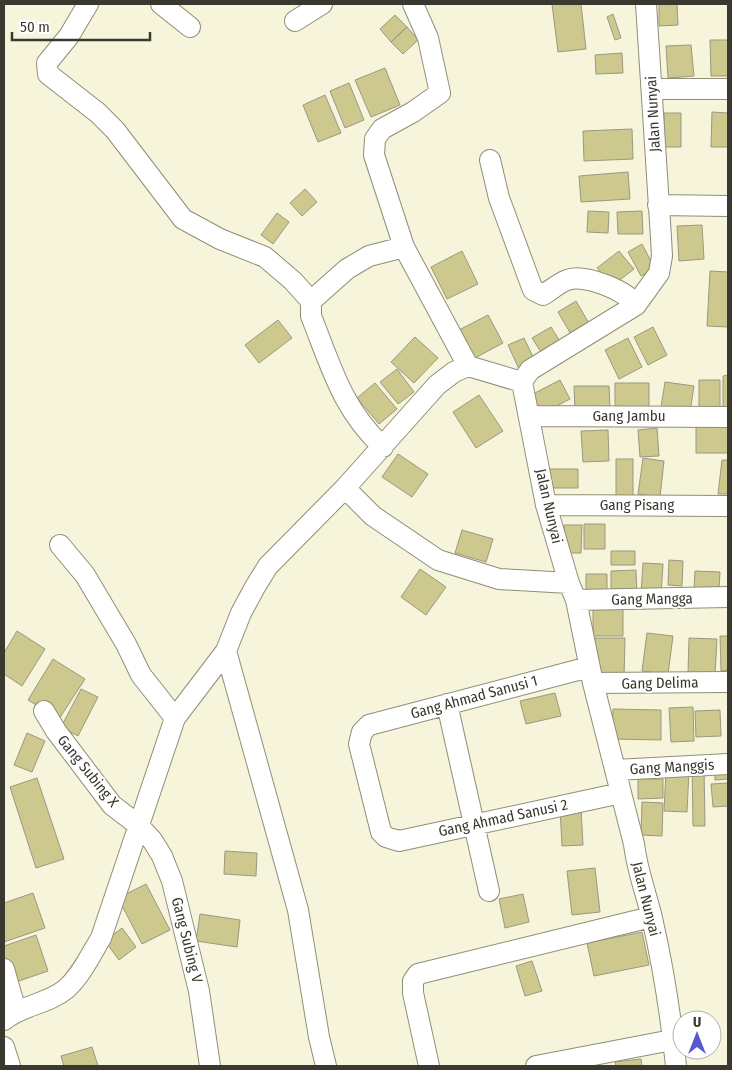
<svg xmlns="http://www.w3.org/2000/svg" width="732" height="1070" font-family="'Fira Sans Condensed',sans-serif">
<rect width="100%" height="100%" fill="#f6f5db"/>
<path fill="#ccc88e" stroke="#9a9981" d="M 552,4 L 581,4 L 586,49 L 558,52 Z
M 659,4 L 677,4 L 678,25 L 659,26 Z
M 613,14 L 621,38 L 615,40 L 607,17 Z
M 395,15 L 407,27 L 391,42 L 380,29 Z
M 407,27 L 418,40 L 403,54 L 391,42 Z
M 710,40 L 728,40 L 728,76 L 711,76 Z
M 691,45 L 694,76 L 668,78 L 666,46 Z
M 622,53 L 623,73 L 596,74 L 595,55 Z
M 385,68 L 400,105 L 371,117 L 355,80 Z
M 349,83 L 364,120 L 345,128 L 330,91 Z
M 325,95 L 341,133 L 318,142 L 303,105 Z
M 712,112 L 728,113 L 728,147 L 711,147 Z
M 664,113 L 681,113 L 681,147 L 664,147 Z
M 632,129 L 633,159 L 584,161 L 583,131 Z
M 628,172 L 630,199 L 581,202 L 579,176 Z
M 305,189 L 317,202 L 302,216 L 290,203 Z
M 588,211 L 609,212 L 608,233 L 587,232 Z
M 642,211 L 643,234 L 618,234 L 617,212 Z
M 277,213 L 289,222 L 273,244 L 261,235 Z
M 702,225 L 704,259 L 679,261 L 677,226 Z
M 642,244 L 655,269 L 641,276 L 628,252 Z
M 462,251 L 478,284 L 447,299 L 431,267 Z
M 619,251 L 634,269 L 612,286 L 597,268 Z
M 710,271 L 728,272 L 728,327 L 707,326 Z
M 576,301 L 590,325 L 572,336 L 558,312 Z
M 488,315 L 503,343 L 473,359 L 457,331 Z
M 278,320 L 292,338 L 259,363 L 245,345 Z
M 551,327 L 561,343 L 543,355 L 532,338 Z
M 653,327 L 667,355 L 648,365 L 634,337 Z
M 415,337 L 438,358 L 414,383 L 391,362 Z
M 524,338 L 535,361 L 519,369 L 508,345 Z
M 628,338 L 642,367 L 619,379 L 605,350 Z
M 397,369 L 414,392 L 398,404 L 380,382 Z
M 728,375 L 728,408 L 723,408 L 723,376 Z
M 560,380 L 570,399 L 541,414 L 531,395 Z
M 699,380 L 720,380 L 720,410 L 699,410 Z
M 665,382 L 694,386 L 690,412 L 661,407 Z
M 375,383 L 397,409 L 379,424 L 357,398 Z
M 615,383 L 649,383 L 649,407 L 615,407 Z
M 574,386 L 609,386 L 610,409 L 575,411 Z
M 479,395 L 503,431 L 476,448 L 453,412 Z
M 696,421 L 728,421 L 728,453 L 696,453 Z
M 657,428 L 659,456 L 640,457 L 638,430 Z
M 608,430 L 609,461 L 583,462 L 581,431 Z
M 398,454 L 428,474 L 412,497 L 382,477 Z
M 643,458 L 664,461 L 660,497 L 638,494 Z
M 616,459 L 633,459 L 633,496 L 616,496 Z
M 722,460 L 728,460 L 728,494 L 718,494 Z
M 549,469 L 578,469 L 578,488 L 549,488 Z
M 584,524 L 605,524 L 605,549 L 584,549 Z
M 564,525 L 582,525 L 581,553 L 563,553 Z
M 462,530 L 493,539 L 486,562 L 455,553 Z
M 611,551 L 635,551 L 635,565 L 611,565 Z
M 669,560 L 683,561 L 682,586 L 668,585 Z
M 643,563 L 663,564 L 661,595 L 641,594 Z
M 420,569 L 446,587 L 426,615 L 401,597 Z
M 636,570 L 637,596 L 611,596 L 611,571 Z
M 695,571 L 720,572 L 719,589 L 694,588 Z
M 586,574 L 607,574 L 607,595 L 586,595 Z
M 593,609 L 623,609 L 623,636 L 593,636 Z
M 17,631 L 45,649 L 22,686 L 4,674 L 4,653 Z
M 647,633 L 673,636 L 668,674 L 642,671 Z
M 720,636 L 728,636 L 728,670 L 721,671 Z
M 595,638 L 625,638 L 624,678 L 594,677 Z
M 689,638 L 717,639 L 715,675 L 688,673 Z
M 53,659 L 85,679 L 59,719 L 28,700 Z
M 81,689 L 98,697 L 78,736 L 61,727 Z
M 555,693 L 561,716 L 526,724 L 520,701 Z
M 693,707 L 694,741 L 671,742 L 669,708 Z
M 613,709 L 661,710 L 661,740 L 612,739 Z
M 720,710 L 721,736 L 696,737 L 695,711 Z
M 27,733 L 45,741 L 32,772 L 14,765 Z
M 692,766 L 704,766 L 705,826 L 693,826 Z
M 728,768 L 728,779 L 715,780 L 715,769 Z
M 666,770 L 689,771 L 687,812 L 664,811 Z
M 37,778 L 64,859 L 36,868 L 10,787 Z
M 638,779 L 663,779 L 663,798 L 638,799 Z
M 728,783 L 728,806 L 713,807 L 711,784 Z
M 642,802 L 663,803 L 662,836 L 641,835 Z
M 581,808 L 583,845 L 562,846 L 560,809 Z
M 225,851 L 257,853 L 256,876 L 224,874 Z
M 595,868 L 600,912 L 572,915 L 567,871 Z
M 146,884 L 170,930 L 142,944 L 118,898 Z
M 33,893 L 45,928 L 4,942 L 4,903 Z
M 523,894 L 529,922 L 505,928 L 499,899 Z
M 200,914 L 240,920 L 237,947 L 196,941 Z
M 122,928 L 136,947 L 119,960 L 105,941 Z
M 642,932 L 649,965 L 594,976 L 587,943 Z
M 36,935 L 48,971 L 13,983 L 4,956 L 4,946 Z
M 532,961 L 542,991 L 525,996 L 516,966 Z
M 92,1047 L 98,1066 L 64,1066 L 61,1056 Z
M 641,1059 L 642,1066 L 616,1066 L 615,1062 Z"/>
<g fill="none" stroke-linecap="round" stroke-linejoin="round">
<g stroke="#8f8e76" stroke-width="22">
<path id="street" d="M 88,4 L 69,36 L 47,63 L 48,74 L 98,113 L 115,130 L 183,219 L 220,239 L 265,257 L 293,281 L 311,301
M 161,4 L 190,27
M 413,4 L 428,38 L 440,93 L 413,112 L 382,129 L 375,139 L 374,155 L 404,247 L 468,366
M 646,4 L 661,238 L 662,256 L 659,273 L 636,305 L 530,370 L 522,382 L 546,505 L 569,583 L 576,600 L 593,683 L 634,844 C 637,870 646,893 652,918 C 663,966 671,1017 676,1066
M 295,21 L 322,4
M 652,89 L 728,89
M 490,160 L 499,198 L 533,290 L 543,295 C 551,290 559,283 567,280 C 584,273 627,291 636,305
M 658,205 L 728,206
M 468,366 L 522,382
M 530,416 L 728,417
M 383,447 C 342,409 331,366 311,316 L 311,301 L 347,269 L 369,256 L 404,247
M 345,488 L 373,516 L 438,560 L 499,579 L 569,583
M 546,505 L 728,506
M 60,545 L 85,575 L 126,644 L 141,675 L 175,718
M 576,600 L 728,597
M 226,651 L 298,910 L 319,1037 L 326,1066
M 589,667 L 369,725 L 362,732 L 359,744 L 381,832 L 386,837 L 399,841 L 621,793
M 593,683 L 728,682
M 447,704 L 489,891
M 44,711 L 56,731 L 112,805 L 138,825 L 152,840 L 162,856 L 172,881 L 199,991 L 210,1066
M 615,770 L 728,764
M 4,969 L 16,1011
M 4,1020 C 22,1005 48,1004 66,989 C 81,976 91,954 101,938 L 175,718 L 226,651 L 241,613 L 255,587 L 268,566 L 345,488 L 437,385 L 454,372 L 468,366
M 4,1047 L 10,1066
M 429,1066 L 413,993 L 413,981 L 418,974 L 651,917
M 536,1066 L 672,1040"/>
</g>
<use href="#street" stroke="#fff" stroke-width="20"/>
</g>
<g text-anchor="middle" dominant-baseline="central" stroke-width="4" stroke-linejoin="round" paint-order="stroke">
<g font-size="15" fill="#3a392f" stroke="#fff">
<text transform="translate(653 114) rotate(-93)">Jalan Nunyai</text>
<text x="629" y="416">Gang Jambu</text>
<text x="637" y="505">Gang Pisang</text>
<text transform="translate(549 506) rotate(77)">Jalan Nunyai</text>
<text transform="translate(652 599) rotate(-1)">Gang Mangga</text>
<text transform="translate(660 683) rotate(-1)">Gang Delima</text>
<text transform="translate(474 697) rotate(-15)">Gang Ahmad Sanusi 1</text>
<text transform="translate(672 767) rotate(-3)">Gang Manggis</text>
<text transform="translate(88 771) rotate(51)">Gang Subing X</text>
<text transform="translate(503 818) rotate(-12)">Gang Ahmad Sanusi 2</text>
<text transform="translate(646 899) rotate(76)">Jalan Nunyai</text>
<text transform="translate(187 940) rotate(76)">Gang Subing V</text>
</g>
</g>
<rect width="732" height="1070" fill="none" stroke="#3a392f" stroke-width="10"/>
<g transform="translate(697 1035)"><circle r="24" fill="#ffffff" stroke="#b0b0ac"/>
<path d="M0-4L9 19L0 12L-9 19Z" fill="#5658d0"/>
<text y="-8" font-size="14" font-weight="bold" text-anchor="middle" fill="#3a392f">U</text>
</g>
<path d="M12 32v8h138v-8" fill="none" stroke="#3a392f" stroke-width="2.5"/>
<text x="20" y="32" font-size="15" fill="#3a392f" stroke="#ffffff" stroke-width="4" paint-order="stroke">50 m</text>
</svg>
